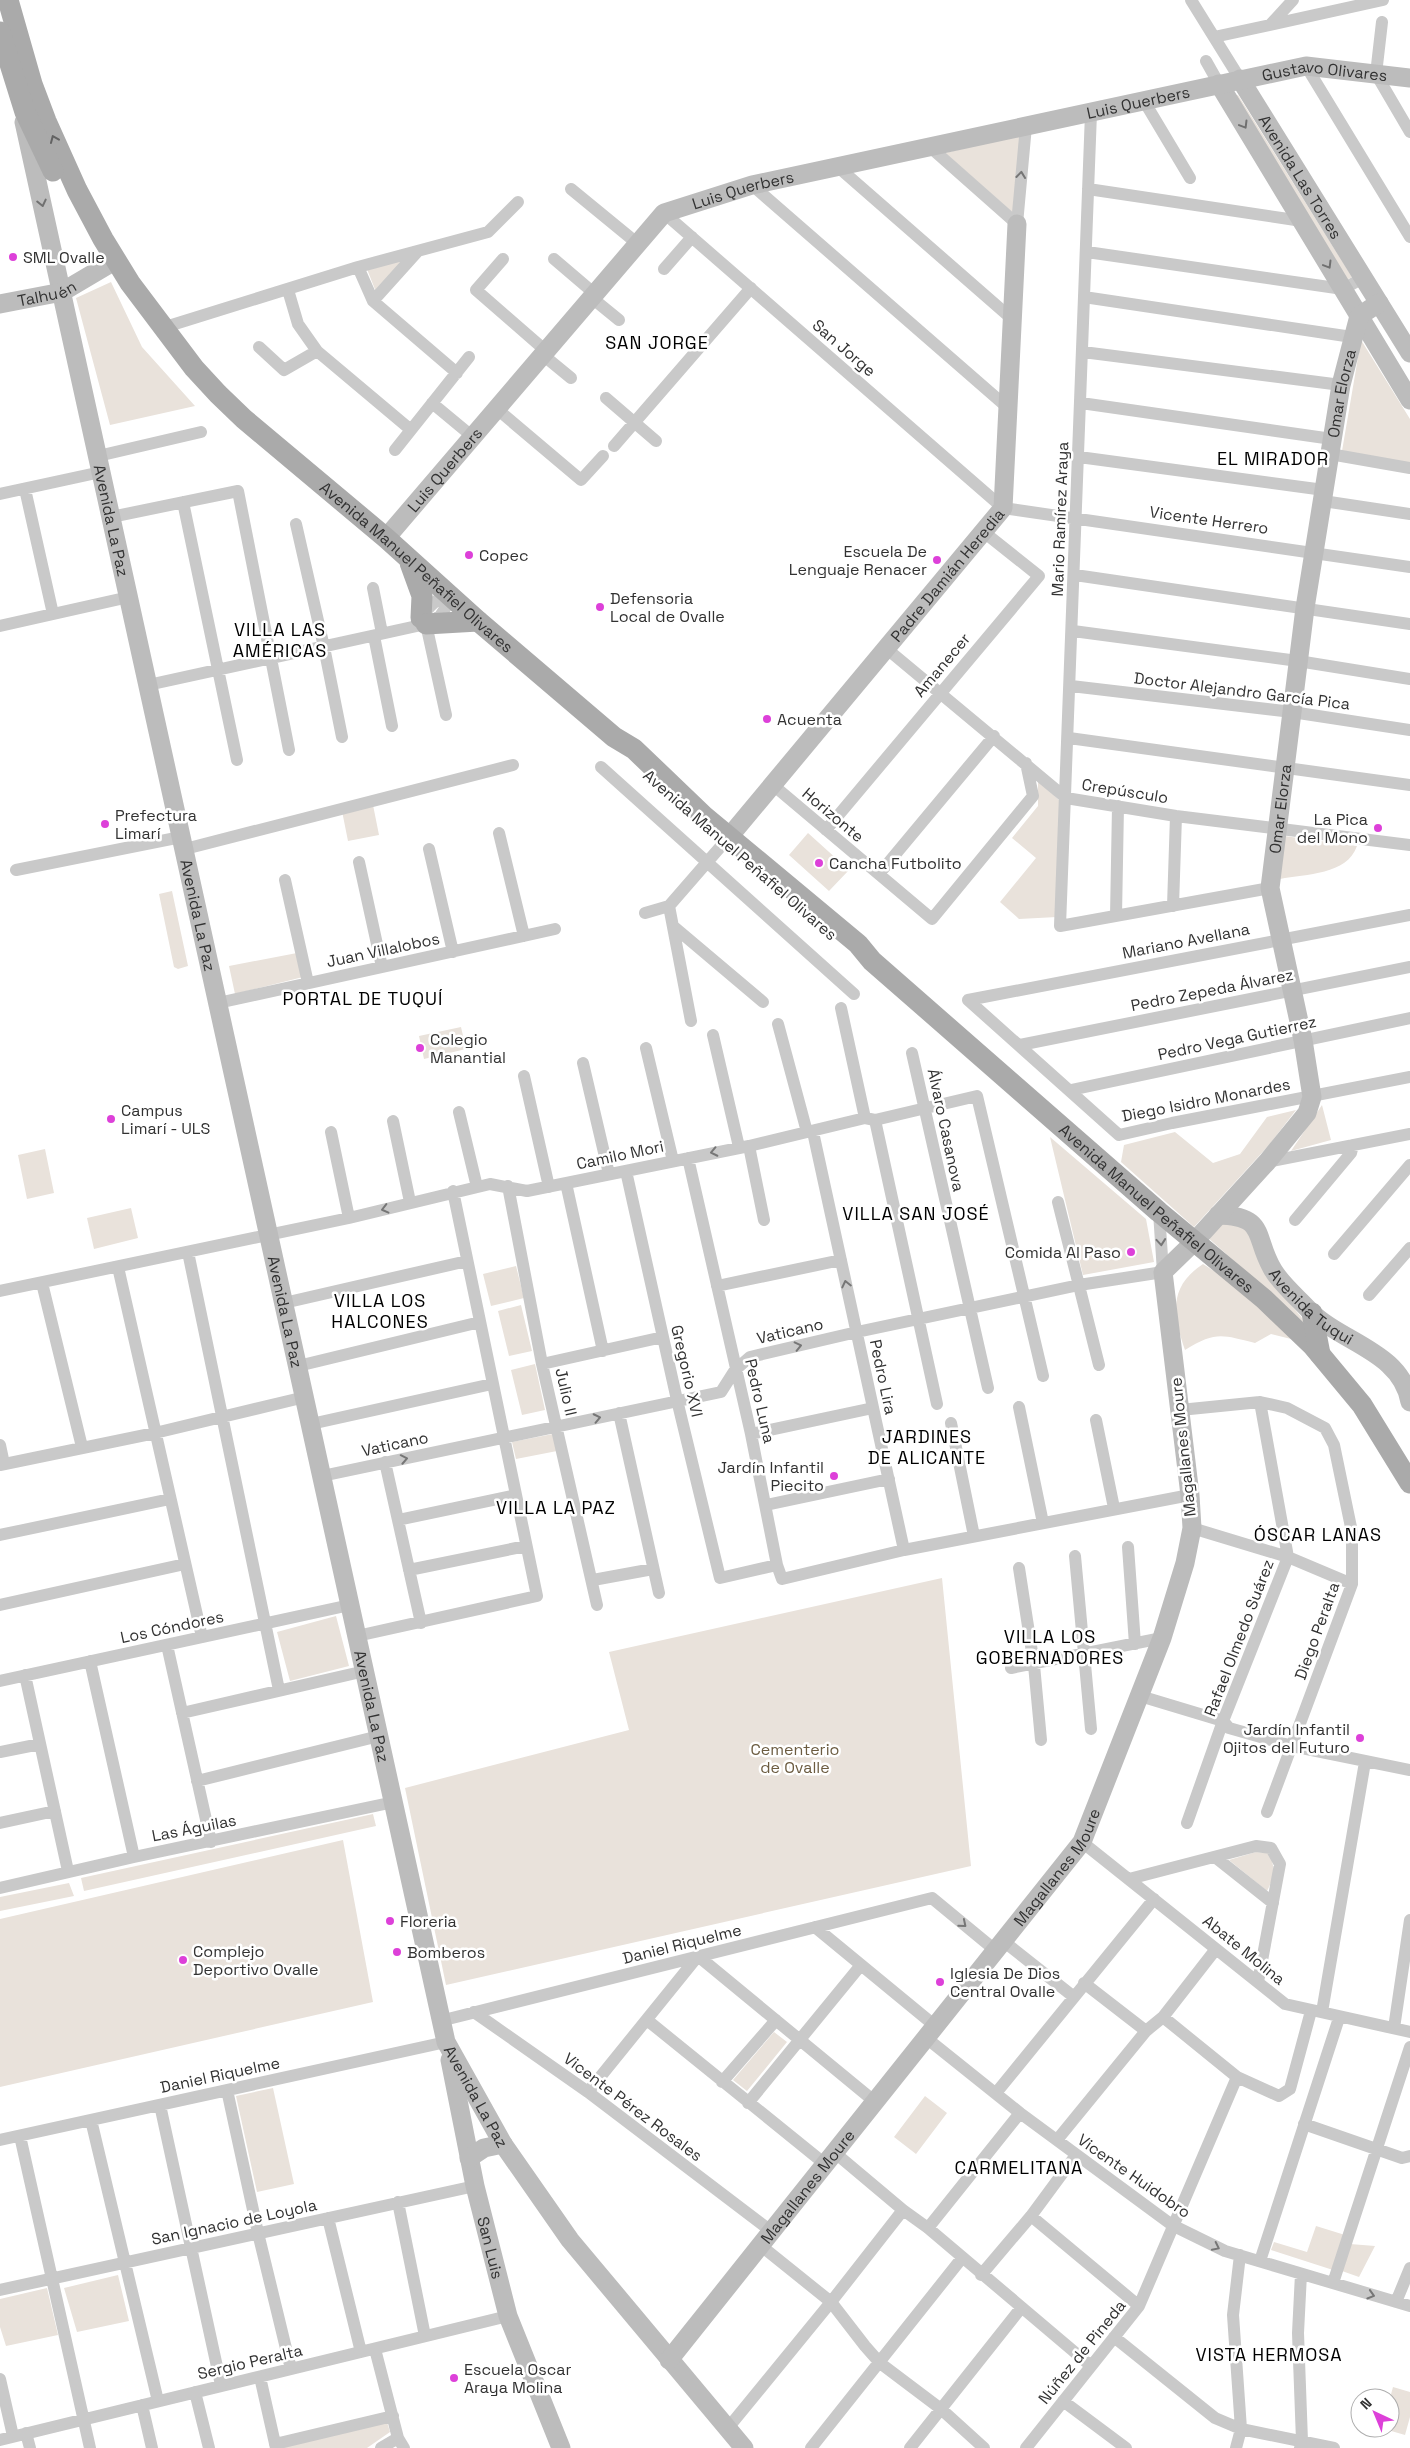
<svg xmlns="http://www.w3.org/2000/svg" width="1410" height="2448" font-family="'Space Grotesk',sans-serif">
<rect width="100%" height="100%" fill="#fff"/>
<path fill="#e9e2db" d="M 1238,95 L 1352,277 L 1345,281 L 1231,97 Z
M 1020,135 L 1013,213 L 945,153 Z
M 406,258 L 376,292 L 367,269 Z
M 111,282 L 142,347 L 195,406 L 110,425 L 76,298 Z
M 1361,340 L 1410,419 L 1410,464 L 1342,451 Z
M 1038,780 L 1064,805 L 1057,917 L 1019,919 L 1000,902 L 1036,858 L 1012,838 L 1038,806 Z
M 373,805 L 379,835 L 348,841 L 342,811 Z
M 808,833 L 849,870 L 829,891 L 789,855 Z
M 1284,836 L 1357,846 C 1347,875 1306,874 1280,879 Z
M 172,891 L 188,966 L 178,969 L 174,967 L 159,894 Z
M 297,953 L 303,977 L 235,994 L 229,966 Z
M 461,1027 L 466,1049 L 424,1059 L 419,1036 Z
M 1322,1105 L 1331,1140 L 1291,1151 Z
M 1296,1110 L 1269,1145 L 1194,1227 L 1121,1162 L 1124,1145 L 1175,1132 L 1213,1163 L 1240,1154 L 1267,1117 Z
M 1050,1137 L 1146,1219 L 1154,1262 L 1083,1275 Z
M 45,1149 L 54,1193 L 27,1199 L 18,1155 Z
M 131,1208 L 138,1238 L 94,1249 L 87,1218 Z
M 1222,1222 L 1238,1222 L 1251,1232 L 1273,1283 L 1312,1330 L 1206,1236 Z
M 1203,1264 L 1231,1282 L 1295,1340 L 1271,1334 L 1255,1343 C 1222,1335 1216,1331 1185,1350 C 1173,1315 1168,1287 1203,1264 Z
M 516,1266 L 524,1298 L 491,1306 L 483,1274 Z
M 521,1305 L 532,1351 L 509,1356 L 498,1311 Z
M 535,1364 L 545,1410 L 522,1415 L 511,1370 Z
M 553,1434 L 557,1451 L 516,1459 L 512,1442 Z
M 942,1578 L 971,1866 L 446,1985 L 405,1788 L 629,1730 L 609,1652 Z
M 336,1616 L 349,1666 L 290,1681 L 277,1632 Z
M 373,1814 L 376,1826 L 84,1891 L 81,1878 Z
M 343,1840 L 373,2002 L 0,2087 L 0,1919 Z
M 1256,1852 L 1269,1853 C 1276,1871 1275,1875 1267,1891 L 1229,1860 Z
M 69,1883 L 74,1896 L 0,1911 L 0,1897 Z
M 774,2032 L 787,2042 L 747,2091 L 733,2080 Z
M 273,2088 L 294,2184 L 257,2192 L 236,2096 Z
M 925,2096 L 947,2113 L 916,2154 L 894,2137 Z
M 1316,2226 L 1345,2235 L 1333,2270 L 1271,2250 L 1274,2242 L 1307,2252 Z
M 1350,2244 L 1375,2246 L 1359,2277 L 1342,2271 Z
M 118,2275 L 129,2321 L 77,2332 L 64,2288 Z
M 47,2288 L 58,2335 L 6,2346 L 0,2327 L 0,2299 Z
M 1393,2387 L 1410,2392 L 1410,2417 L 1405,2435 L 1381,2428 L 1390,2428 L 1390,2398 Z
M 387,2422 L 390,2432 L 367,2448 L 281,2448 Z"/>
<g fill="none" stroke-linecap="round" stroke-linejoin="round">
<path stroke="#c9c9c9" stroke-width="12" d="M 1191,0 L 1240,79
M 1382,22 L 1376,74 L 1410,132
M 1270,25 L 1383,0
M 1214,37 L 1270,25 L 1293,0
M 1206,61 L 1219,84
M 1306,66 L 1410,237
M 1144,101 L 1190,178
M 1091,113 L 1060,926 L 1270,888
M 930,147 L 1017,224
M 838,167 L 1012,319
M 752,185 L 1008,408
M 571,189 L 638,244
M 1088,189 L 1302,221
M 664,213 L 1003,508 L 1410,567
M 1017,224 L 1026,126
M 1087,252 L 1343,289 L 1363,278
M 503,259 L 476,290 L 546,351
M 554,259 L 595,294
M 358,267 L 373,301 L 457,373
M 664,269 L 692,237
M 288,290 L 298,324 L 317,351 L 411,430
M 1084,297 L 1352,337
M 592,298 L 619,320
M 373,301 L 418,251
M 162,328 L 358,267 L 488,232 L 518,202
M 259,347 L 284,370 L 317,351
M 1083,352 L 1341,385
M 543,355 L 571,378
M 606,398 L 656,441
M 432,403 L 473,437
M 1081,403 L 1332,439
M 497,409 L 581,480 L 603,456
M 614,446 L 751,288
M 395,450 L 469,357
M 1330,454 L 1410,468
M 98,456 L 201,432
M 1079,457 L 1324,490
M 25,489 L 53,614
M 0,494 L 101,472
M 1323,501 L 1410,514
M 183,502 L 237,760
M 111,517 L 238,491 L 289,750
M 296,524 L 324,647 L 342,737
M 1075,575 L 1410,624
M 373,588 L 382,633
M 422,616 C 430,606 436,599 448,595
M 426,624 L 446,715
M 0,626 L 129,597
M 1073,631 L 1298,661 L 1410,679
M 374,636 L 392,726
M 887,649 L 1066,798 L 1176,816 L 1410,845
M 148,685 L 426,624 L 440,616 L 452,598
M 1071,686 L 1292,712 L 1410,730
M 1069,738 L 1410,785
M 601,767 L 854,994
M 773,785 L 932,919 L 1033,796 L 1026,763
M 826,830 L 1039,576 L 985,533
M 499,833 L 524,936
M 185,849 L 513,765
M 429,849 L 453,952
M 359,862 L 382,967
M 16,870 L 181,837
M 879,874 L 994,736
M 285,880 L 308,983
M 669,906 L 691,1021
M 1173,906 L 1176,816
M 645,913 L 669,906 L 729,837
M 1116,916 L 1118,806
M 673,926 L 763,1002
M 968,1000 L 1119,1135 L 1172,1123 L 1410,1077
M 968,1000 L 1410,915
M 218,1003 L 555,929
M 841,1008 L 865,1118
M 778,1024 L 807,1132
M 713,1035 L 739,1147
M 1020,1045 L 1410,967
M 646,1048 L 673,1161
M 912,1053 L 988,1388
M 583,1063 L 609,1174
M 524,1076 L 549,1187
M 1071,1090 L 1410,1018
M 459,1112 L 477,1187
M 875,1120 L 937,1404
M 393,1121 L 410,1202
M 331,1132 L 349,1218
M 813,1132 L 904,1550
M 749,1146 L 764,1220
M 688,1158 L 751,1434 L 777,1565 L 782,1579 L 904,1550 L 1190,1495
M 1267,1162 L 1410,1134
M 626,1171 L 677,1400 L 720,1578 L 777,1565
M 566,1183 L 603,1351
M 508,1186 L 542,1364 L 597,1605
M 1058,1202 L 1099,1365
M 1295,1220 L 1351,1153 L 1353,1145
M 188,1252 L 279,1690
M 1334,1254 L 1410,1165
M 118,1267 L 202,1637
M 42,1283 L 82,1447
M 717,1286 L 841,1260
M 0,1291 L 349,1218 L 490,1184 L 527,1191 L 749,1146 L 865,1118 L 875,1120 L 977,1096 L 1043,1376
M 1369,1295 L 1410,1248
M 284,1303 L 467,1261
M 542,1364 L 663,1337
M 298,1366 L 480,1322
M 1019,1407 L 1043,1523
M 1180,1410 L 1260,1402 L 1287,1408 L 1325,1428 L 1334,1445 L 1352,1532 L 1352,1584 L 1267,1812
M 619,1413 L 659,1593
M 1096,1420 L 1114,1508
M 951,1423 L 974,1536
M 311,1424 L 492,1384
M 751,1434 L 873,1408
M 0,1445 L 4,1464
M 385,1462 L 421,1623
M 0,1465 L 155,1433 L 305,1397
M 322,1476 L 721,1392 L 735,1370 L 750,1357 L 857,1332 L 1079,1285 L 1163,1272 L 1159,1212
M 766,1505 L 889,1479
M 398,1520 L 516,1495
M 1192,1528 L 1288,1557 L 1352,1584
M 0,1535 L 170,1499
M 1128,1547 L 1135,1644
M 1075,1556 L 1091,1729
M 1019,1568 L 1034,1665 L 1041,1740
M 409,1570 L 526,1546
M 593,1580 L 653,1569
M 0,1605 L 185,1564
M 357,1636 L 537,1596 L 453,1191
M 167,1645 L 211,1842
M 90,1661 L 134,1857
M 1011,1668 L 1162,1638
M 25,1675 L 68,1871
M 0,1681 L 350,1605
M 1140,1696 L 1223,1721 L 1229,1728 L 1292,1746 L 1410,1770
M 182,1713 L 365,1671
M 0,1752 L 40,1744
M 197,1781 L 379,1736
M 0,1823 L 55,1811
M 1187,1823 L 1223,1721 L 1288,1557 L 1260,1402
M 1082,1842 L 1285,2004 L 1410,2032
M 1215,1857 L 1273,1903
M 1129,1879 L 1256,1846 L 1271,1848 L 1280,1864 L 1258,1982
M 0,1888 L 134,1857 L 394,1802
M 815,1927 L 934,2025
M 1002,1940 L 1074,1997
M 1084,1983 L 1146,2031
M 474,2012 L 588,2092 L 771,2231
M 1322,2012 L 1365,1762
M 1163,2017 L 1237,2077 L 1279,2096 L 1290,2089 L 1311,2011
M 647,2020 L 825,2164
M 440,2021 L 932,1898 L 995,1950
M 1394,2028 L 1410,1920
M 925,2037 L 1020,2113 L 1172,2225 L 1225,2251 L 1410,2306
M 722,2082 L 776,2020
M 227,2090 L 258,2233 L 291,2369
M 588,2092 L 698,1956 L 874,2101
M 996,2093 L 1154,1899
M 748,2103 L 861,1965
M 160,2105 L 221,2385
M 91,2120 L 158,2401
M 1304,2124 L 1402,2158 L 1410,2156
M 20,2136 L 90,2448
M 0,2140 L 446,2042
M 1057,2140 L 1146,2031 L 1163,2017 L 1216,1949
M 834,2152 L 903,2210 L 928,2228 L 1091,2366
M 398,2202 L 425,2336
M 1031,2216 L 1139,2306
M 328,2218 L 361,2352
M 928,2228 L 1020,2113
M 760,2245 L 831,2302 L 865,2346 L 880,2363 L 941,2409 L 984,2448
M 1260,2261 L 1339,2018
M 981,2275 L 1031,2216 L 1076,2155
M 1333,2283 L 1410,2047
M 0,2290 L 475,2186
M 1396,2302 L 1410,2268
M 1114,2337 L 1215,2418 L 1241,2429 L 1334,2448
M 375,2349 L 398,2438 L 404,2448
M 260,2377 L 276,2448
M 0,2379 L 13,2436
M 195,2392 L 209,2448
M 1063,2401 L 1126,2448
M 142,2405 L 152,2448
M 728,2428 L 831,2302 L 903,2210
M 26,2433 L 30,2448
M 0,2440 L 508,2316
M 275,2444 L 393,2416
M 381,2448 L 398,2438
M 811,2448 L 962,2258
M 910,2448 L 1021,2308
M 1026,2448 L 1139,2306 L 1237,2077
M 1236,2448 L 1241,2429 L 1233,2315 L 1240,2255
M 1300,2448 L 1302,2441 L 1298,2333 L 1301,2274"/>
<g stroke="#bcbcbc" stroke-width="19">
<path id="s1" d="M 1240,79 L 1410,353"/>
<path d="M 1219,84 L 1410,400"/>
<path id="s2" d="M 24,122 L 446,2042 L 503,2144 L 570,2240 L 744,2448"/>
<path id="s3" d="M 0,304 L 62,292 L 116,260"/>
<path id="s4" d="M 386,538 L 664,213 L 752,185 L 1306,66 L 1410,78"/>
<path id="s5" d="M 729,837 L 1003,508 L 1017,224"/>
<path id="s6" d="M 1218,1215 C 1268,1216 1253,1237 1273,1270 C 1282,1285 1297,1297 1309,1310 C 1341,1343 1401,1351 1410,1402"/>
<path id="s7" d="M 450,2060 L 475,2186 L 508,2316 L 561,2448"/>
<path d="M 469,2158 L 484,2148 L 503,2144"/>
<path id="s8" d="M 669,2360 L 1082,1842 L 1162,1638 L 1185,1563 L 1192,1528 L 1190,1495 L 1163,1272 L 1194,1242 L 1267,1162 L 1307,1113 L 1312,1097 L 1303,1040 L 1270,888 L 1305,608 L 1341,385 L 1359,316 L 1379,303"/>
</g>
<g stroke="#aaa" stroke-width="21">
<path id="s9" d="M 8,0 L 32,84 L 46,121 L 77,190 L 103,239 L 130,283 L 194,368 L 218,394 L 244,419 L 386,538 L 478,621 L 614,737 L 634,749 L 704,816 L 858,944 L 872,961 L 1159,1212 L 1264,1299 L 1313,1346 L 1362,1405 L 1410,1483"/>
<path d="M 0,32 L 25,112 L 53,171"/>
<path d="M 410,563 L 422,596 L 421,618"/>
<path d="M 426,624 L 478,621"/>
<path d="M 1312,1313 L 1320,1354"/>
</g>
</g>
<defs><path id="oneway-chevron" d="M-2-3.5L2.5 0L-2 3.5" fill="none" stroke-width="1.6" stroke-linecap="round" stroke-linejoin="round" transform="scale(1.25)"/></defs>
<g stroke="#707070">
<use href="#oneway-chevron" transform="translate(1244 125) rotate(59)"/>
<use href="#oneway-chevron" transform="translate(42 203) rotate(77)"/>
<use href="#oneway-chevron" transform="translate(1328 265) rotate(59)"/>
</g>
<use stroke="#626262" href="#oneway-chevron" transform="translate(54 139) rotate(-113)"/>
<g stroke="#767676">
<use href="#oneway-chevron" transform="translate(1021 175) rotate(-84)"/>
<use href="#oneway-chevron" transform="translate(714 1152) rotate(168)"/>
<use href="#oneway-chevron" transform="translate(385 1209) rotate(166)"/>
<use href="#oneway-chevron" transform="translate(1161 1242) rotate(85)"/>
<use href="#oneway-chevron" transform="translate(846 1284) rotate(-103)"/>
<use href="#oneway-chevron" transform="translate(798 1346) rotate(-13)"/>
<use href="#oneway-chevron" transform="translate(597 1418) rotate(-12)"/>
<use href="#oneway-chevron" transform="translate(404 1459) rotate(-11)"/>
<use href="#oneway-chevron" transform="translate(963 1924) rotate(40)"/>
<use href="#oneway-chevron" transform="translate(1216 2247) rotate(26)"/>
<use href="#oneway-chevron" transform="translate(1371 2295) rotate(17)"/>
</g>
<g fill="#dd40d9" stroke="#fff" stroke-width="2">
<circle cx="13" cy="257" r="5"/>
<circle cx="469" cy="555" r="5"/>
<circle cx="937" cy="560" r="5"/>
<circle cx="600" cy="607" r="5"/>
<circle cx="767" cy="719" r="5"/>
<circle cx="105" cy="824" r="5"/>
<circle cx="1378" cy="828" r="5"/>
<circle cx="819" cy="863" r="5"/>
<circle cx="420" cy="1048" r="5"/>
<circle cx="111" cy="1119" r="5"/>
<circle cx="1131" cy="1252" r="5"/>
<circle cx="834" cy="1476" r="5"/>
<circle cx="1360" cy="1738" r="5"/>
<circle cx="390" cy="1921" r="5"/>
<circle cx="397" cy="1952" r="5"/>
<circle cx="183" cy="1960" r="5"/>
<circle cx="940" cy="1982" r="5"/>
<circle cx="454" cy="2378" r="5"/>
</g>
<g text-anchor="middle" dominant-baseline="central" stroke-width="5" stroke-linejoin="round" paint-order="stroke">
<g font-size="16" fill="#323232" stroke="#fff">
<text stroke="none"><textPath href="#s4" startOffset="1105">Gustavo Olivares</textPath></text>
<text stroke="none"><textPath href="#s4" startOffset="915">Luis Querbers</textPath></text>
<text stroke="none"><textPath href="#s1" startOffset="115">Avenida Las Torres</textPath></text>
<text stroke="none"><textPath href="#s4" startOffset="510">Luis Querbers</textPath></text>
<text stroke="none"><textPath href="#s3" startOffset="48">Talhuén</textPath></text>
<text transform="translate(844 348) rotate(41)">San Jorge</text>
<text stroke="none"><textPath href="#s8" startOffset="2198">Omar Elorza</textPath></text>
<text stroke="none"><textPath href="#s4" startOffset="90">Luis Querbers</textPath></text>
<text transform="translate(1060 519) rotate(-88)">Mario Ramírez Araya</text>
<text stroke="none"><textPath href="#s2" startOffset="408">Avenida La Paz</textPath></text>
<text transform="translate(1209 520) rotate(8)">Vicente Herrero</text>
<text stroke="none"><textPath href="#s9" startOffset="715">Avenida Manuel Peñafiel Olivares</textPath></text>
<text stroke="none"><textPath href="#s5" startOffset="341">Padre Damián Heredia</textPath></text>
<text transform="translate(942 665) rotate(-50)">Amanecer</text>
<text transform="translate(1242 691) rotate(7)">Doctor Alejandro García Pica</text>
<text transform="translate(1125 791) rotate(9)">Crepúsculo</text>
<text stroke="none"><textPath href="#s8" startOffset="1778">Omar Elorza</textPath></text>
<text transform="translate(833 815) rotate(40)">Horizonte</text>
<text transform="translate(740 855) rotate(41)">Avenida Manuel Peñafiel Olivares</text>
<text stroke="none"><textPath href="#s2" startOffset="812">Avenida La Paz</textPath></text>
<text transform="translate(1186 941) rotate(-11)">Mariano Avellana</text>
<text transform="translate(383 950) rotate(-12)">Juan Villalobos</text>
<text transform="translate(1212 990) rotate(-11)">Pedro Zepeda Álvarez</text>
<text transform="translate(1237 1038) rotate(-12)">Pedro Vega Gutierrez</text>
<text transform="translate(1206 1100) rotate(-11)">Diego Isidro Monardes</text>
<text transform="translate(946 1130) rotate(78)">Álvaro Casanova</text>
<text transform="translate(620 1155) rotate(-12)">Camilo Mori</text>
<text stroke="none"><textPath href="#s9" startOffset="1695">Avenida Manuel Peñafiel Olivares</textPath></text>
<text stroke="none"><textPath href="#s6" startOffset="140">Avenida Tuqui</textPath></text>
<text stroke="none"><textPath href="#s2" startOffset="1218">Avenida La Paz</textPath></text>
<text transform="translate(790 1331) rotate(-13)">Vaticano</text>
<text transform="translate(687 1371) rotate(77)">Gregorio XVI</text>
<text transform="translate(883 1377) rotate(78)">Pedro Lira</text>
<text transform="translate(566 1392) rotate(77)">Julio II</text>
<text transform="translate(760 1401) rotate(77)">Pedro Luna</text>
<text transform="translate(395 1444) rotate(-12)">Vaticano</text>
<text transform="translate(1183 1447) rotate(-96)">Magallanes Moure</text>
<text transform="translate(172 1627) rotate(-12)">Los Cóndores</text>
<text transform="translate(1317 1631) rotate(-70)">Diego Peralta</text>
<text transform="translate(1239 1638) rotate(-69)">Rafael Olmedo Suárez</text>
<text stroke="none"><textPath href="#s2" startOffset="1622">Avenida La Paz</textPath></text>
<text transform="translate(194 1828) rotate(-11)">Las Águilas</text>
<text stroke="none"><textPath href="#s8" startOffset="628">Magallanes Moure</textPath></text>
<text transform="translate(682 1944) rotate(-14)">Daniel Riquelme</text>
<text transform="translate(1244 1950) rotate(39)">Abate Molina</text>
<text transform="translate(220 2075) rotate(-12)">Daniel Riquelme</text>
<text stroke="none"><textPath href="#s2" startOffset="2028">Avenida La Paz</textPath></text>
<text transform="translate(633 2107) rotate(37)">Vicente Pérez Rosales</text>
<text transform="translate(1134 2176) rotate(35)">Vicente Huidobro</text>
<text stroke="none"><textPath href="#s8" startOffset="222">Magallanes Moure</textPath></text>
<text transform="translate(234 2222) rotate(-12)">San Ignacio de Loyola</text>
<text stroke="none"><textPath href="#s7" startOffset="192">San Luis</textPath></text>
<text transform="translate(1082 2352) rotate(-51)">Núñez de Pineda</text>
<text transform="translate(250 2362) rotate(-13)">Sergio Peralta</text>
</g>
<g font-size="16" fill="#323232" stroke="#fff" text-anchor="start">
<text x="23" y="257">SML Ovalle</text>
<text x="927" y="551" text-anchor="end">Escuela De<tspan x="927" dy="18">Lenguaje Renacer</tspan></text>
<text x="479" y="555">Copec</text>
<text x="610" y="598">Defensoria<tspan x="610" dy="18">Local de Ovalle</tspan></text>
<text x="777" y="719">Acuenta</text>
<text x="115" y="815">Prefectura<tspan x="115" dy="18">Limarí</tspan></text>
<text x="1368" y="819" text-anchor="end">La Pica<tspan x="1368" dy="18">del Mono</tspan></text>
<text x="829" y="863">Cancha Futbolito</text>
<text x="430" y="1039">Colegio<tspan x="430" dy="18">Manantial</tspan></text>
<text x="121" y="1110">Campus<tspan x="121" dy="18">Limarí - ULS</tspan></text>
<text x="1121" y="1252" text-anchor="end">Comida Al Paso</text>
<text x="824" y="1467" text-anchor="end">Jardín Infantil<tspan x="824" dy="18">Piecito</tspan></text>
<text x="1350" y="1729" text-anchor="end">Jardín Infantil<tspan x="1350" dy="18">Ojitos del Futuro</tspan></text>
<text x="400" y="1921">Floreria</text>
<text x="193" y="1951">Complejo<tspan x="193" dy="18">Deportivo Ovalle</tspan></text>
<text x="407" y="1952">Bomberos</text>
<text x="950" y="1973">Iglesia De Dios<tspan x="950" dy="18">Central Ovalle</tspan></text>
<text x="464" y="2369">Escuela Oscar<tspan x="464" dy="18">Araya Molina</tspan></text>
</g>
<g font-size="16" fill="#6c5c41" stroke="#fff">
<text x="795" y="1749">Cementerio<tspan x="795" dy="18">de Ovalle</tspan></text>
</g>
<g font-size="18" letter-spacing="1" fill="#000" stroke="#fff">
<text x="657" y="342">SAN JORGE</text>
<text x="1273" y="458">EL MIRADOR</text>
<text x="280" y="629">VILLA LAS<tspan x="280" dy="21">AMÉRICAS</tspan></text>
<text x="363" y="998">PORTAL DE TUQUÍ</text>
<text x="916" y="1213">VILLA SAN JOSÉ</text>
<text x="380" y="1300">VILLA LOS<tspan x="380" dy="21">HALCONES</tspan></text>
<text x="927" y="1436">JARDINES<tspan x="927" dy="21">DE ALICANTE</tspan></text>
<text x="556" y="1507">VILLA LA PAZ</text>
<text x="1318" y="1534">ÓSCAR LANAS</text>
<text x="1050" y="1636">VILLA LOS<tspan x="1050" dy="21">GOBERNADORES</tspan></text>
<text x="1019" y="2167">CARMELITANA</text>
<text x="1269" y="2354">VISTA HERMOSA</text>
</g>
</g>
<g transform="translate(1375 2413) rotate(316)"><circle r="24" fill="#ffffff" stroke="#adadad"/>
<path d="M0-4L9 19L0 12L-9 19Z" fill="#dd40d9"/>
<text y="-8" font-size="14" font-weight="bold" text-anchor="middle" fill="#323232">N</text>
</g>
</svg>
